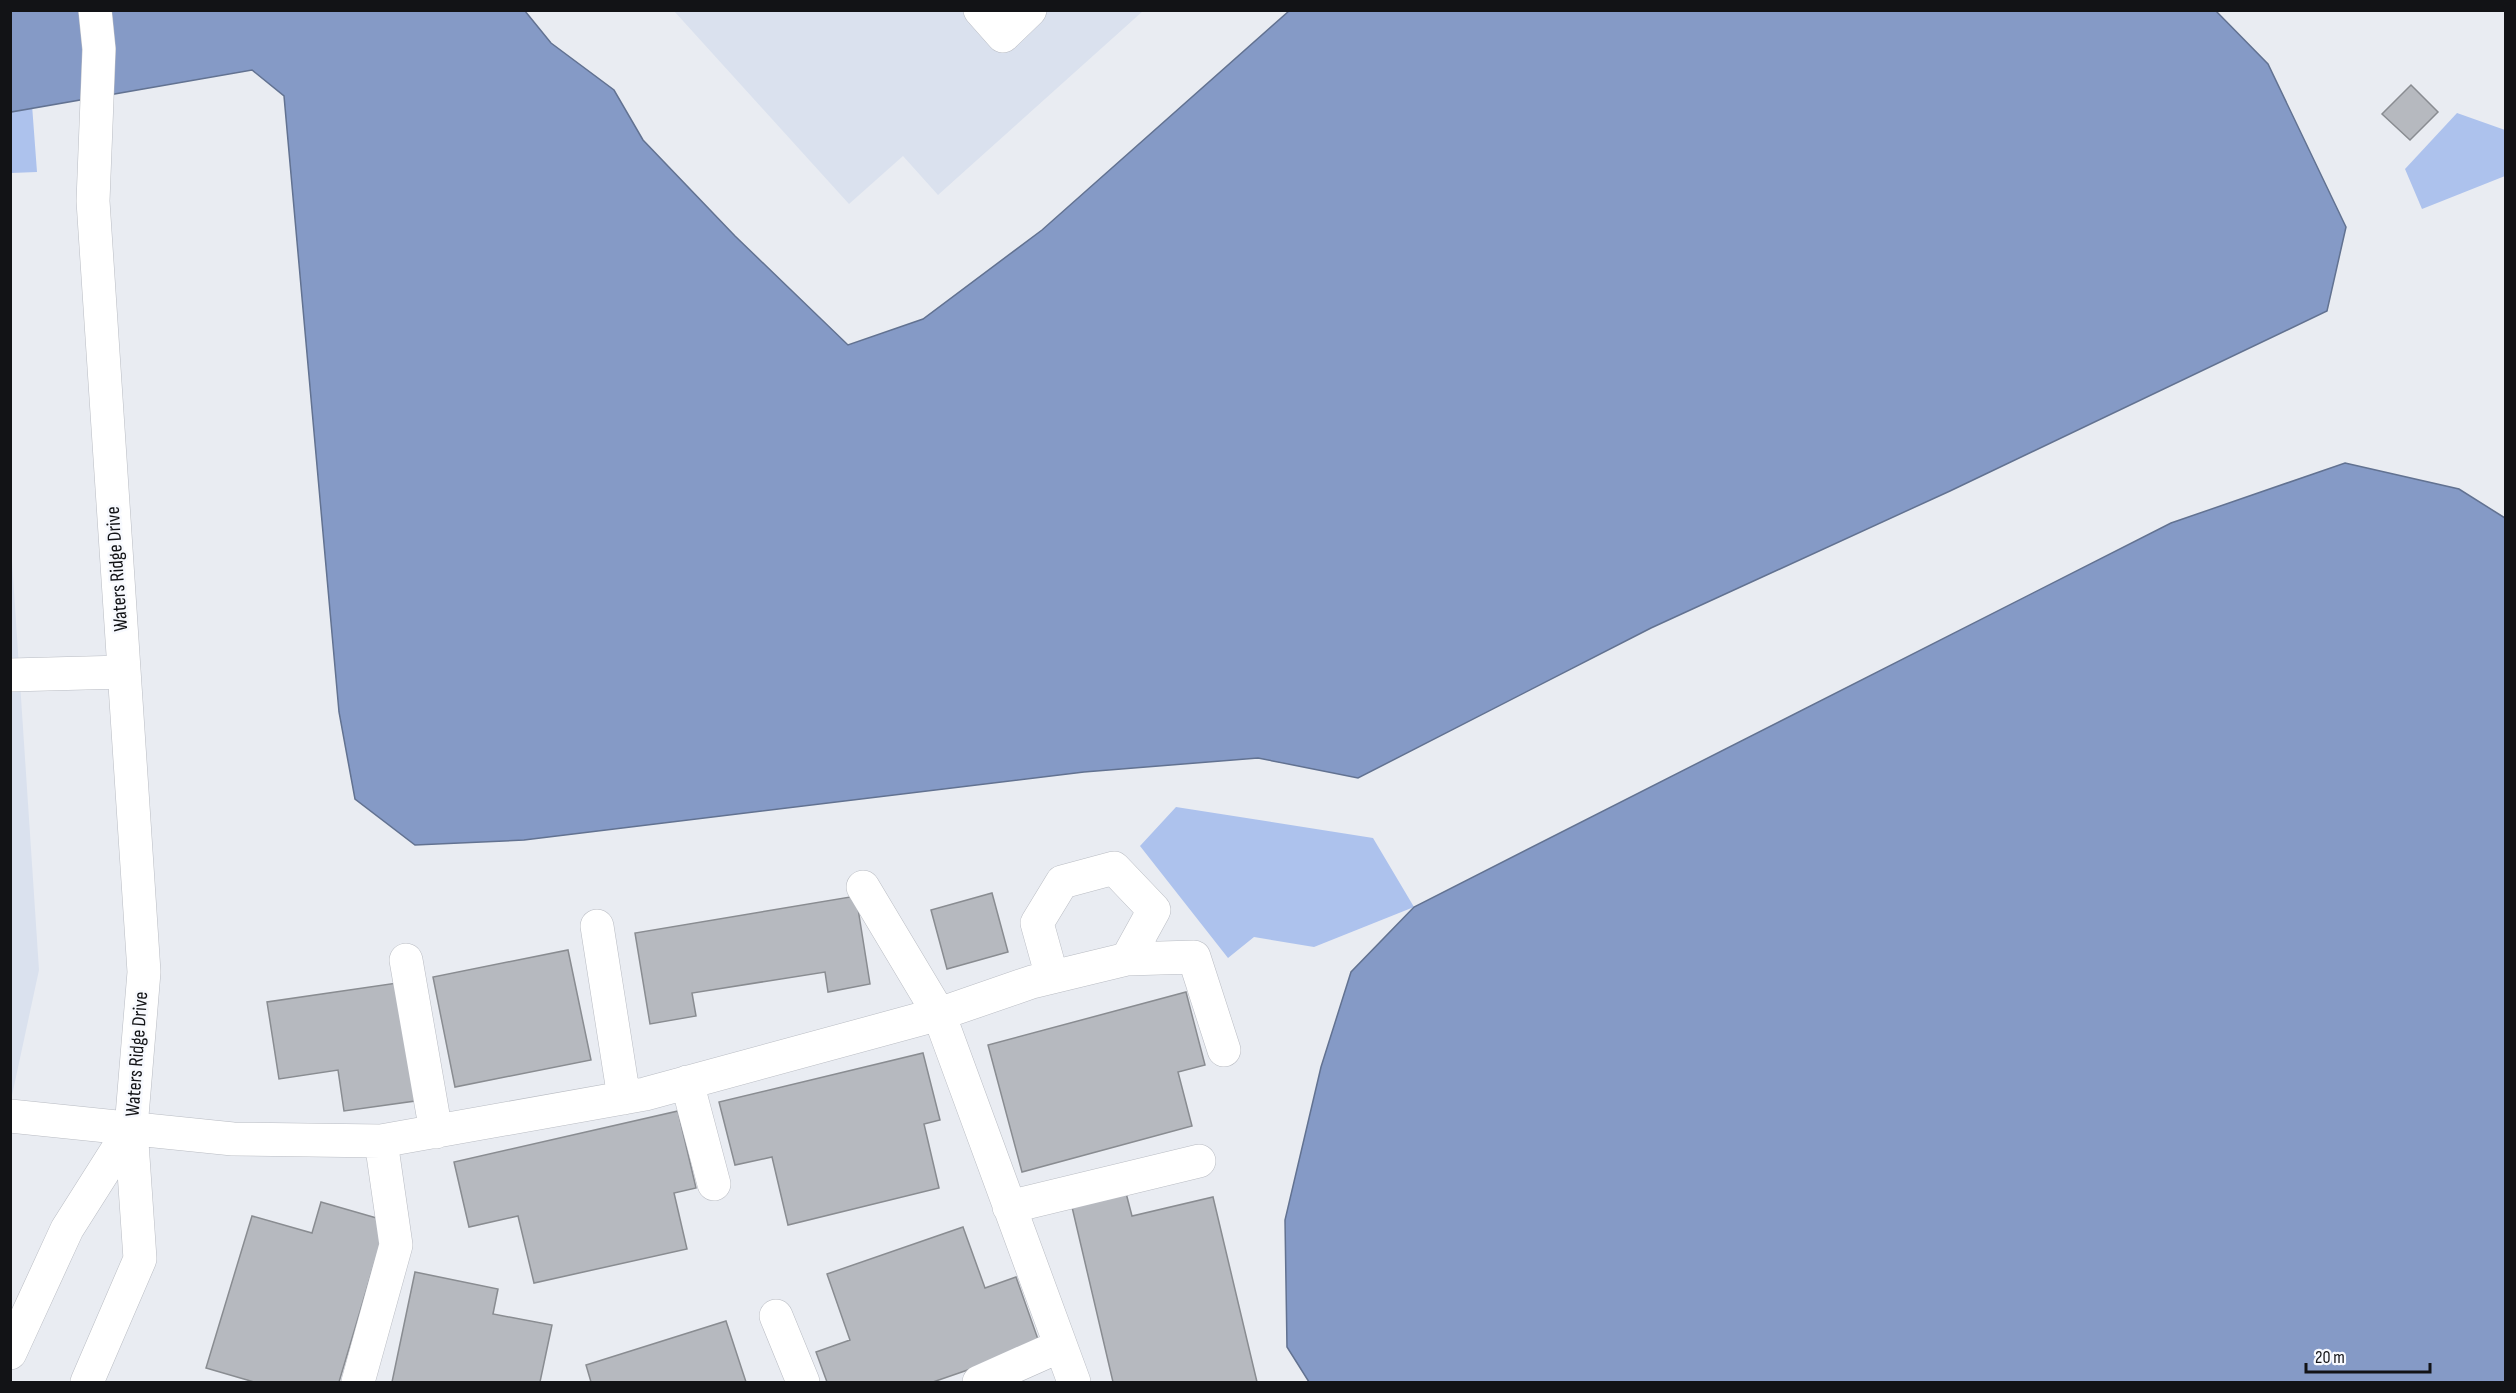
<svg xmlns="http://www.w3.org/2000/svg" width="2516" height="1393" font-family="'Sofia Sans Condensed',sans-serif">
<rect width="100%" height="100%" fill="#e9ecf2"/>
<path fill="#dae1ee" d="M 674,11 L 1143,11 L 938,195 L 903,156 L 849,204 Z
M 10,531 L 39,970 L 11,1100 L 10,1100 Z"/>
<path fill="#adc2ed" d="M 10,11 L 25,11 L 37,172 L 11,173 Z
M 2457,113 L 2505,130 L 2505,176 L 2422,209 L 2405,169 Z
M 1176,807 L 1373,838 L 1414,907 L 1314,947 L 1254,937 L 1228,958 L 1140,846 Z"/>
<path fill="#859ac6" stroke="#627291" stroke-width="1.5" d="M 2215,10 L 2268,64 L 2346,227 L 2327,311 L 1950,491 L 1651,628 L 1358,778 L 1258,758 L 1084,772 L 524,840 L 415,845 L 355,799 L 339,712 L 284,96 L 252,70 L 11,112 L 11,11 L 525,11 L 551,43 L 614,90 L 643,140 L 735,236 L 848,345 L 923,319 L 1042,230 L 1289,11 Z
M 2345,463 L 2459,489 L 2505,518 L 2505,1382 L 1309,1382 L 1287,1347 L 1285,1220 L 1321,1067 L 1351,972 L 1414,907 L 2171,523 Z"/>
<path fill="#b6b9bf" stroke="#898c91" stroke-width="1.5" d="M 2411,85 L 2438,112 L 2410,140 L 2382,114 Z
M 992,893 L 1008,952 L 947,969 L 931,910 Z
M 856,896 L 870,984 L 828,992 L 825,972 L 692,993 L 696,1016 L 650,1024 L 635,933 Z
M 568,950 L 591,1060 L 455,1087 L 433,977 Z
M 397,983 L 415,1101 L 344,1111 L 338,1070 L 279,1079 L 267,1002 Z
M 1186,992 L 1205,1065 L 1178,1072 L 1192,1126 L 1022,1172 L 988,1045 Z
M 923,1053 L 940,1120 L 924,1124 L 939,1188 L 788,1225 L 772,1157 L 735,1165 L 719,1102 Z
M 678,1111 L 696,1188 L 674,1193 L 687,1249 L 534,1283 L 518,1216 L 469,1227 L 454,1162 Z
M 1126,1193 L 1132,1216 L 1213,1197 L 1257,1382 L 1113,1382 L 1072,1207 Z
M 321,1202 L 387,1221 L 339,1382 L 254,1382 L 206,1368 L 252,1216 L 312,1233 Z
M 963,1227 L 985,1288 L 1016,1277 L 1040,1345 L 933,1382 L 827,1382 L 816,1352 L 850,1340 L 827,1274 Z
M 415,1272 L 498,1289 L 493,1314 L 552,1325 L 540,1382 L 392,1382 Z
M 726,1321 L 746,1382 L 591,1382 L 586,1365 Z"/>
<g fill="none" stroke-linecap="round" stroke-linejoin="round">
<g stroke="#b9bcc3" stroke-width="34">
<path id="minor" d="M 980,10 L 1003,36 L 1030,10
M 10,675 L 124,672
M 863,887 L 939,1014 L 1074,1382
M 597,926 L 624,1098
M 406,960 L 436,1132
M 1052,977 L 1037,923 L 1062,882 L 1114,868 L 1154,910 L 1127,959
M 687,1082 L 714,1184
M 10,1116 L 233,1139 L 381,1141 L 396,1245 L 358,1382
M 381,1141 L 645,1094 L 939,1014 L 1032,982 L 1127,959 L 1194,957 L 1224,1050
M 1009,1207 L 1199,1161
M 776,1316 L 803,1382
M 10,1353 L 67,1229 L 131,1128
M 87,1382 L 140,1259 L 131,1128 L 144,972 L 93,201 L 99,49 L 95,10
M 979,1382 L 1060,1346"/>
</g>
<use href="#minor" stroke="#fff" stroke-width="33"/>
</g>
<g text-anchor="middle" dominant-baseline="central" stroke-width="5" stroke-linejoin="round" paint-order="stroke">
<g font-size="20" fill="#121316" stroke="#f7f9fe">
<text transform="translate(117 569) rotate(-94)">Waters Ridge Drive</text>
<text transform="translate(137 1054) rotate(-86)">Waters Ridge Drive</text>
</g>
</g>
<rect width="2516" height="1393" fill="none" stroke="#121316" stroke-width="24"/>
<path d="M2306 1363v9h124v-9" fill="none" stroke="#121316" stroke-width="3"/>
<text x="2315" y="1363" font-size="18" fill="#121316" stroke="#f7f9fe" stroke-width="4.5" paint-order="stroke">20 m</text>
</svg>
